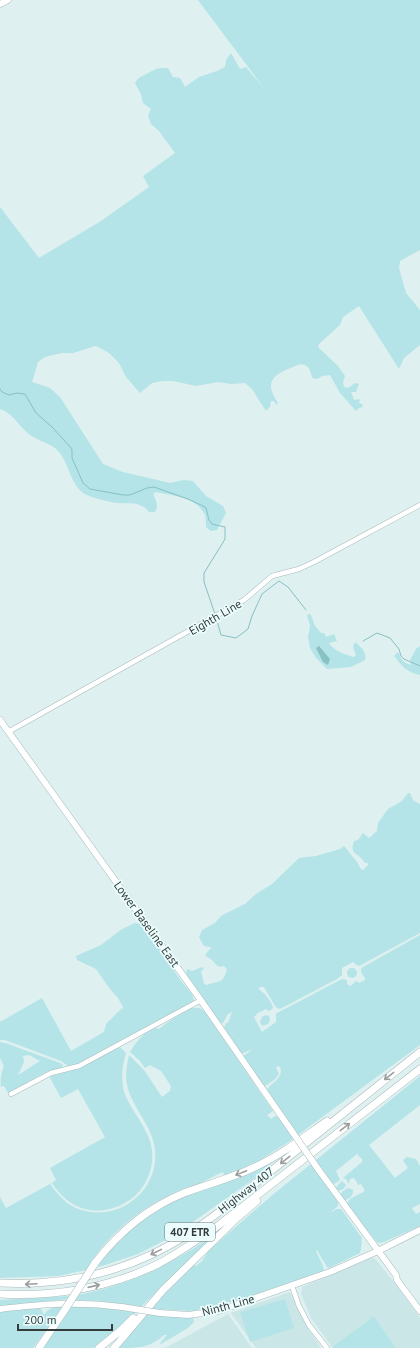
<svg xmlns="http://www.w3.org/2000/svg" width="420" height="1348" font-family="'PT Sans',sans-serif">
<rect width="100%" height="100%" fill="#def0f0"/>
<path fill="#cbe6e7" d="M 370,1258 L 373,1258 L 377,1261 L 397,1286 L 420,1318 L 420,1348 L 396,1348 L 374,1316 L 332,1347 L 311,1318 L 301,1294 L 302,1287 Z
M 290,1292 L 308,1328 L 321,1348 L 256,1348 L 231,1313 Z
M 228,1314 L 252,1348 L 165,1348 Z"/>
<path fill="#b4e4e7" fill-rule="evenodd" d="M 198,0 L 420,0 L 420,250 L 400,261 L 399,268 L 406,293 L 420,310 L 420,345 L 404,358 L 399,369 L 359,306 L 343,317 L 340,325 L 319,344 L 318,347 L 338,366 L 345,376 L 343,382 L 344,387 L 348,388 L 355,383 L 359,384 L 356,392 L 351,392 L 354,400 L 359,399 L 360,400 L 359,403 L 362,404 L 363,407 L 359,408 L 356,411 L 340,393 L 330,375 L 322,376 L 317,379 L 312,378 C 311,373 310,367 305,365 C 301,363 297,365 293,367 C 272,375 264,382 278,403 L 276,405 L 274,401 L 271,401 L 270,407 L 266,411 L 252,389 L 245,383 L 231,384 L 218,382 L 196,386 L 173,381 L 163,381 L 152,383 L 140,393 L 126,377 L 119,363 L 109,353 L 96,346 L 73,353 L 61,353 L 45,357 L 38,362 L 32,382 L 50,388 L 60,397 L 103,464 L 123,472 L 170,483 L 184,480 L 193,481 L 206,496 L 223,506 L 226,513 L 217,530 L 211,531 L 206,527 C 206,524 206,518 205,515 C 197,497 173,496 156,492 L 153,494 C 156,500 159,506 155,512 L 149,512 C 147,510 145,507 142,506 C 135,502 126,504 118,503 C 110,502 90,498 83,493 C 72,485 69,467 62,456 C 55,444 43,443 32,436 C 19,428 15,414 0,409 L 0,207 L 39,258 L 101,221 L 149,187 L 143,176 L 175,153 L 159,131 L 151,124 L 148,116 L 151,109 L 143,103 L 141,94 L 135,83 C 139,76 142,77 148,73 C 159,68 155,68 168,68 L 173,77 L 180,78 L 185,87 L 199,77 L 217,71 L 225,67 L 226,60 L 231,53 L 240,69 L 246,67 L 266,91 Z
M 310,614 L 311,615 L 315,626 L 321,633 L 324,633 L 326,637 L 334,634 L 337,641 L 329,643 C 334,651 345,655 354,657 L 356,655 L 353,647 L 355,642 C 361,647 367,652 365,660 L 351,667 L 327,669 L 316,658 L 310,648 L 308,637 L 310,626 L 307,615 Z
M 420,646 L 420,675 C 406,672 402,666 394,656 L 397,653 L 399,653 C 401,660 404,663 411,665 L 410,660 L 416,649 Z
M 408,793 L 410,793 L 413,800 L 420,804 L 420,933 L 361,965 L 358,966 L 353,962 L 342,968 L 342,975 L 337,979 L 280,1009 L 277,1008 L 275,1006 L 264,987 L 259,987 L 259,989 C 265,994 271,1000 273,1008 L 269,1011 L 266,1009 L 258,1013 L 254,1017 L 262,1032 L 276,1022 L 276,1014 L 279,1012 L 342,979 L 347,980 L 347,984 L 350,986 L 352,985 L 356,981 L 359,983 L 365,980 L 365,978 L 361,972 L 361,969 L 363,967 L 420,935 L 420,1045 L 298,1135 L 268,1091 L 268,1088 C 274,1082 284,1076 280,1067 L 278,1066 L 276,1068 L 279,1074 L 274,1080 L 265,1086 L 263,1086 L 242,1057 L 253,1049 L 241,1054 L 225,1031 L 224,1028 L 226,1023 L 228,1023 L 232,1012 L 228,1014 L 223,1023 L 221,1024 L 216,1019 L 209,1006 L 201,997 L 186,975 L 187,969 L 192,971 L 202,967 L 204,969 L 201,971 L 204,984 L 207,985 C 219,980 223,985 227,969 L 224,966 C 217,968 217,965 213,961 C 210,958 208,958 205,955 L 211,948 L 210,947 L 204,946 L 199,937 L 202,930 L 215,923 L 221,916 L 245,904 L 256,894 L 272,884 L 299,858 L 316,856 L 340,849 L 344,846 L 357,862 L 361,869 L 363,870 L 369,864 L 364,862 C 359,852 349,856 354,841 L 358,840 L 363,833 L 369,838 L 377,831 L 378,823 L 388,809 L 402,801 Z
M 135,923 L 141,924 L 149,933 L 181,981 L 192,994 L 194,1000 L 193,1002 L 76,1066 L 68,1066 L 61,1061 L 5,1040 L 0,1040 L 0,1022 L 42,998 L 71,1051 L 104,1032 L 106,1024 L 122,1008 L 124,1009 L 118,998 L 110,989 L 96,969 L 77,960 L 76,956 L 101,945 L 122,929 Z
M347 973a5 5 0 1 1 10 0a5 5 0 1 1-10 0Z
M 191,1008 L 200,1008 L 205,1012 L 273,1111 L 267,1115 L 271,1119 L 275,1116 L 279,1117 L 293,1139 L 252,1165 L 224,1176 L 223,1172 C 215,1175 208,1179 201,1183 C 194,1186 187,1187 180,1190 C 140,1208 109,1232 86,1270 L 58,1276 L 0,1278 L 0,1197 L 6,1208 L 50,1184 C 61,1199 72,1210 91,1212 C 109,1214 123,1209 136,1198 C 153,1184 160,1158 152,1137 C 146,1119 131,1104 127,1085 C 125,1075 127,1065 129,1055 L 144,1070 L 162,1097 L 170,1091 L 171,1086 L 161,1071 L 150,1065 L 145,1068 L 140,1061 L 130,1052 C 137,1041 143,1032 156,1028 L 159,1029 L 164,1025 L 184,1011 Z
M 266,1015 L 269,1016 L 270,1020 L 268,1024 L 262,1026 L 260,1022 L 262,1017 Z
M 0,1042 L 8,1044 L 60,1063 L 63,1065 L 62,1069 L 47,1074 L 46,1072 L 8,1093 L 4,1086 L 1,1087 C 0,1080 1,1073 4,1066 L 0,1058 ZM 29,1055 L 40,1061 L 18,1075 L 24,1062 L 23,1056 Z
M 118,1047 L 121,1048 L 126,1053 C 122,1065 121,1080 124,1092 C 129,1106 140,1119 146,1132 C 159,1155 151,1184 131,1199 C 117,1209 101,1213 85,1209 C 70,1205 60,1195 52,1183 L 56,1180 L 50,1168 L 105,1137 L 78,1089 L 61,1098 L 50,1078 L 51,1076 L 77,1069 Z
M 420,1076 L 420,1105 L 369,1145 L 395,1178 L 408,1168 L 403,1160 L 407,1157 L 416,1159 L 420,1166 L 420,1204 L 412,1208 L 416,1214 L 420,1212 L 420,1226 L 384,1242 L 378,1243 L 362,1225 L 346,1204 L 350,1199 L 365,1191 L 361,1184 L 358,1185 L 355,1179 L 353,1178 L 350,1179 L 349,1184 L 347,1181 L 346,1179 L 343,1178 L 362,1162 L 362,1159 L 357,1154 L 336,1171 L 340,1180 L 334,1184 L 332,1183 L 316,1160 Z
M 273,1160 L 274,1161 L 251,1181 L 173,1236 L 138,1254 L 99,1267 L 98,1264 C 111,1247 126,1232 144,1219 C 164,1205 187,1195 210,1186 C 231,1177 252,1169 273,1160 Z
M 311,1164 L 338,1202 L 338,1206 L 330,1213 L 337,1209 L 341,1209 L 362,1238 L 361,1249 L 360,1253 L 329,1268 L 327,1267 L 317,1250 L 316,1251 L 323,1266 L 324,1271 L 239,1300 L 193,1311 L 152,1309 L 161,1297 L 194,1264 L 196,1266 L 202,1261 L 208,1251 L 276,1192 Z
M 342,1181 L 346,1185 C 344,1189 342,1191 337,1190 L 336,1187 Z
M 348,1188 L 353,1190 L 353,1192 L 351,1197 L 344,1201 L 340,1195 L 343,1191 Z
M 213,1235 L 214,1236 L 141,1307 L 97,1301 L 75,1300 L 78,1295 C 128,1285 172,1265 213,1235 Z
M 70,1296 L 68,1299 L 0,1306 L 0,1300 Z
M 285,1299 L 294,1328 L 250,1342 L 240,1312 Z
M 64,1306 L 33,1348 L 0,1348 L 0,1312 L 38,1308 L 41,1309 L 44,1315 C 49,1307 55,1307 64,1306 Z
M 72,1306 L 100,1307 L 136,1312 L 116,1330 L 93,1348 L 42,1348 L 61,1323 Z
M 147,1314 L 164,1316 L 193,1318 L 194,1322 L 188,1328 L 161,1344 L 160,1343 L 167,1335 L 164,1335 C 150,1348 138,1348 118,1348 Z
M 374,1316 L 396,1348 L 333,1348 L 332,1347 Z"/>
<path fill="#88c0c3" d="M 319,646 L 330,659 L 328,665 L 323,662 L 316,648 Z"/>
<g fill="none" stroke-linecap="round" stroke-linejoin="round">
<path stroke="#88c0c3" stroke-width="1" d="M 0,389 L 2,392 L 9,395 L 17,393 L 25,394 L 36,413 L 52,427 L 72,449 L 72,458 L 83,483 L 90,489 L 123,495 L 130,495 L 147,488 L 154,487 L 188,499 L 203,506 L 206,508 L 209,520 L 212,524 L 225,527 L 225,539 L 222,544 L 204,573 L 204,582 L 215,614
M 216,617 L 221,635 L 236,638 L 248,629 L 252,616 L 262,594 L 279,581 L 288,587 L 306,610
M 363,641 L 377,633 L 390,638 L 399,649 L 401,656 L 404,659 L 420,666"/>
<g stroke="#a9babb" stroke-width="5.5">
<path id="minor" d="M 8,732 L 244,600 L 272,576 L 299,569 L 314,562 L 420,505
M 11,1094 L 51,1073 L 79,1066 L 201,1000
M 292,1286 L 299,1306 L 309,1325 L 327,1348"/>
</g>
<g stroke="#a9babb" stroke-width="7">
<path id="major" d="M 0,4 L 8,0
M 0,720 L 200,999 L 291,1130
M 318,1169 L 396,1275 L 397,1280 L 420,1311
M 0,1309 C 43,1304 78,1301 122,1307
M 160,1313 L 188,1315 L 218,1311 L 330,1272 L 378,1251 L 420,1230"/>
</g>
<g stroke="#a9babb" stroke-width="8">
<path id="highway" d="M 95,1263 C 119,1232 147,1208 184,1193 C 208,1184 232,1178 255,1167 C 281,1155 304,1137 327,1121
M 0,1283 C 64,1286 127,1272 182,1238 C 217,1216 248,1189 281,1163 C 327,1126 373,1089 420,1052
M 0,1294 C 53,1297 110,1288 158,1264 C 178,1254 196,1240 215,1228 L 420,1069
M 39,1348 L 64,1311
M 99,1348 L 120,1331 L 133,1318
M 114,1348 L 163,1290 L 237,1218 L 257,1201"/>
</g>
<use href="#minor" stroke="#fff" stroke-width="4.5"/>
<use href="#major" stroke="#fff" stroke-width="6"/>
<use href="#highway" stroke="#fff" stroke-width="7"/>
<g stroke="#a9babb" stroke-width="7" stroke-linecap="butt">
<path id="major-bridge" d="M 291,1130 L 318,1169
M 122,1307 L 160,1313"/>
</g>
<g stroke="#a9babb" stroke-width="8" stroke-linecap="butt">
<path id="highway-bridge" d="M 64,1311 L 95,1263"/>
</g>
<use href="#major-bridge" stroke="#fff" stroke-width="6"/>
<use href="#highway-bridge" stroke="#fff" stroke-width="7"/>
</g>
<defs><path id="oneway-shaft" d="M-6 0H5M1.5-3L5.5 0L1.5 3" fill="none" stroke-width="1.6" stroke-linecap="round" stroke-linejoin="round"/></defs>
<g stroke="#9a9e9e">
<use href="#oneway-shaft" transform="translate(389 1076) rotate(142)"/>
<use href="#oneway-shaft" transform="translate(345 1127) rotate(-38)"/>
<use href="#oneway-shaft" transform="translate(285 1160) rotate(142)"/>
<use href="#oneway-shaft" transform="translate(241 1173) rotate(158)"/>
<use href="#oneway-shaft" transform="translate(156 1252) rotate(154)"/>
<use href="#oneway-shaft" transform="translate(31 1284) rotate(177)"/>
<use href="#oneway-shaft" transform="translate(94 1286) rotate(-13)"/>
</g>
<g text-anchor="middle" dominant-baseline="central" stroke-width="3.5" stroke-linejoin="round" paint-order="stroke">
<rect fill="#ecfdfe" stroke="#6c7676" stroke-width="1" x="165" y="1223" width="50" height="18" rx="3"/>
<g font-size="11" font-weight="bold" fill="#353c3c">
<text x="190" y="1232">407 ETR</text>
</g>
<g font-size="12" fill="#353c3c" stroke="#ecfdfe">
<text transform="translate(215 617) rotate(-30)">Eighth Line</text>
<text transform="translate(147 924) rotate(54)">Lower Baseline East</text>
<text transform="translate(246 1190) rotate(-38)">Highway 407</text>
<text transform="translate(228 1305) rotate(-15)">Ninth Line</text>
</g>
</g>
<path d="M18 1324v6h94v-6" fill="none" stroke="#353c3c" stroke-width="2"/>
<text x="24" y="1324" font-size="12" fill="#353c3c" stroke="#ecfdfe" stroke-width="3" paint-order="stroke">200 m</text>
</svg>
